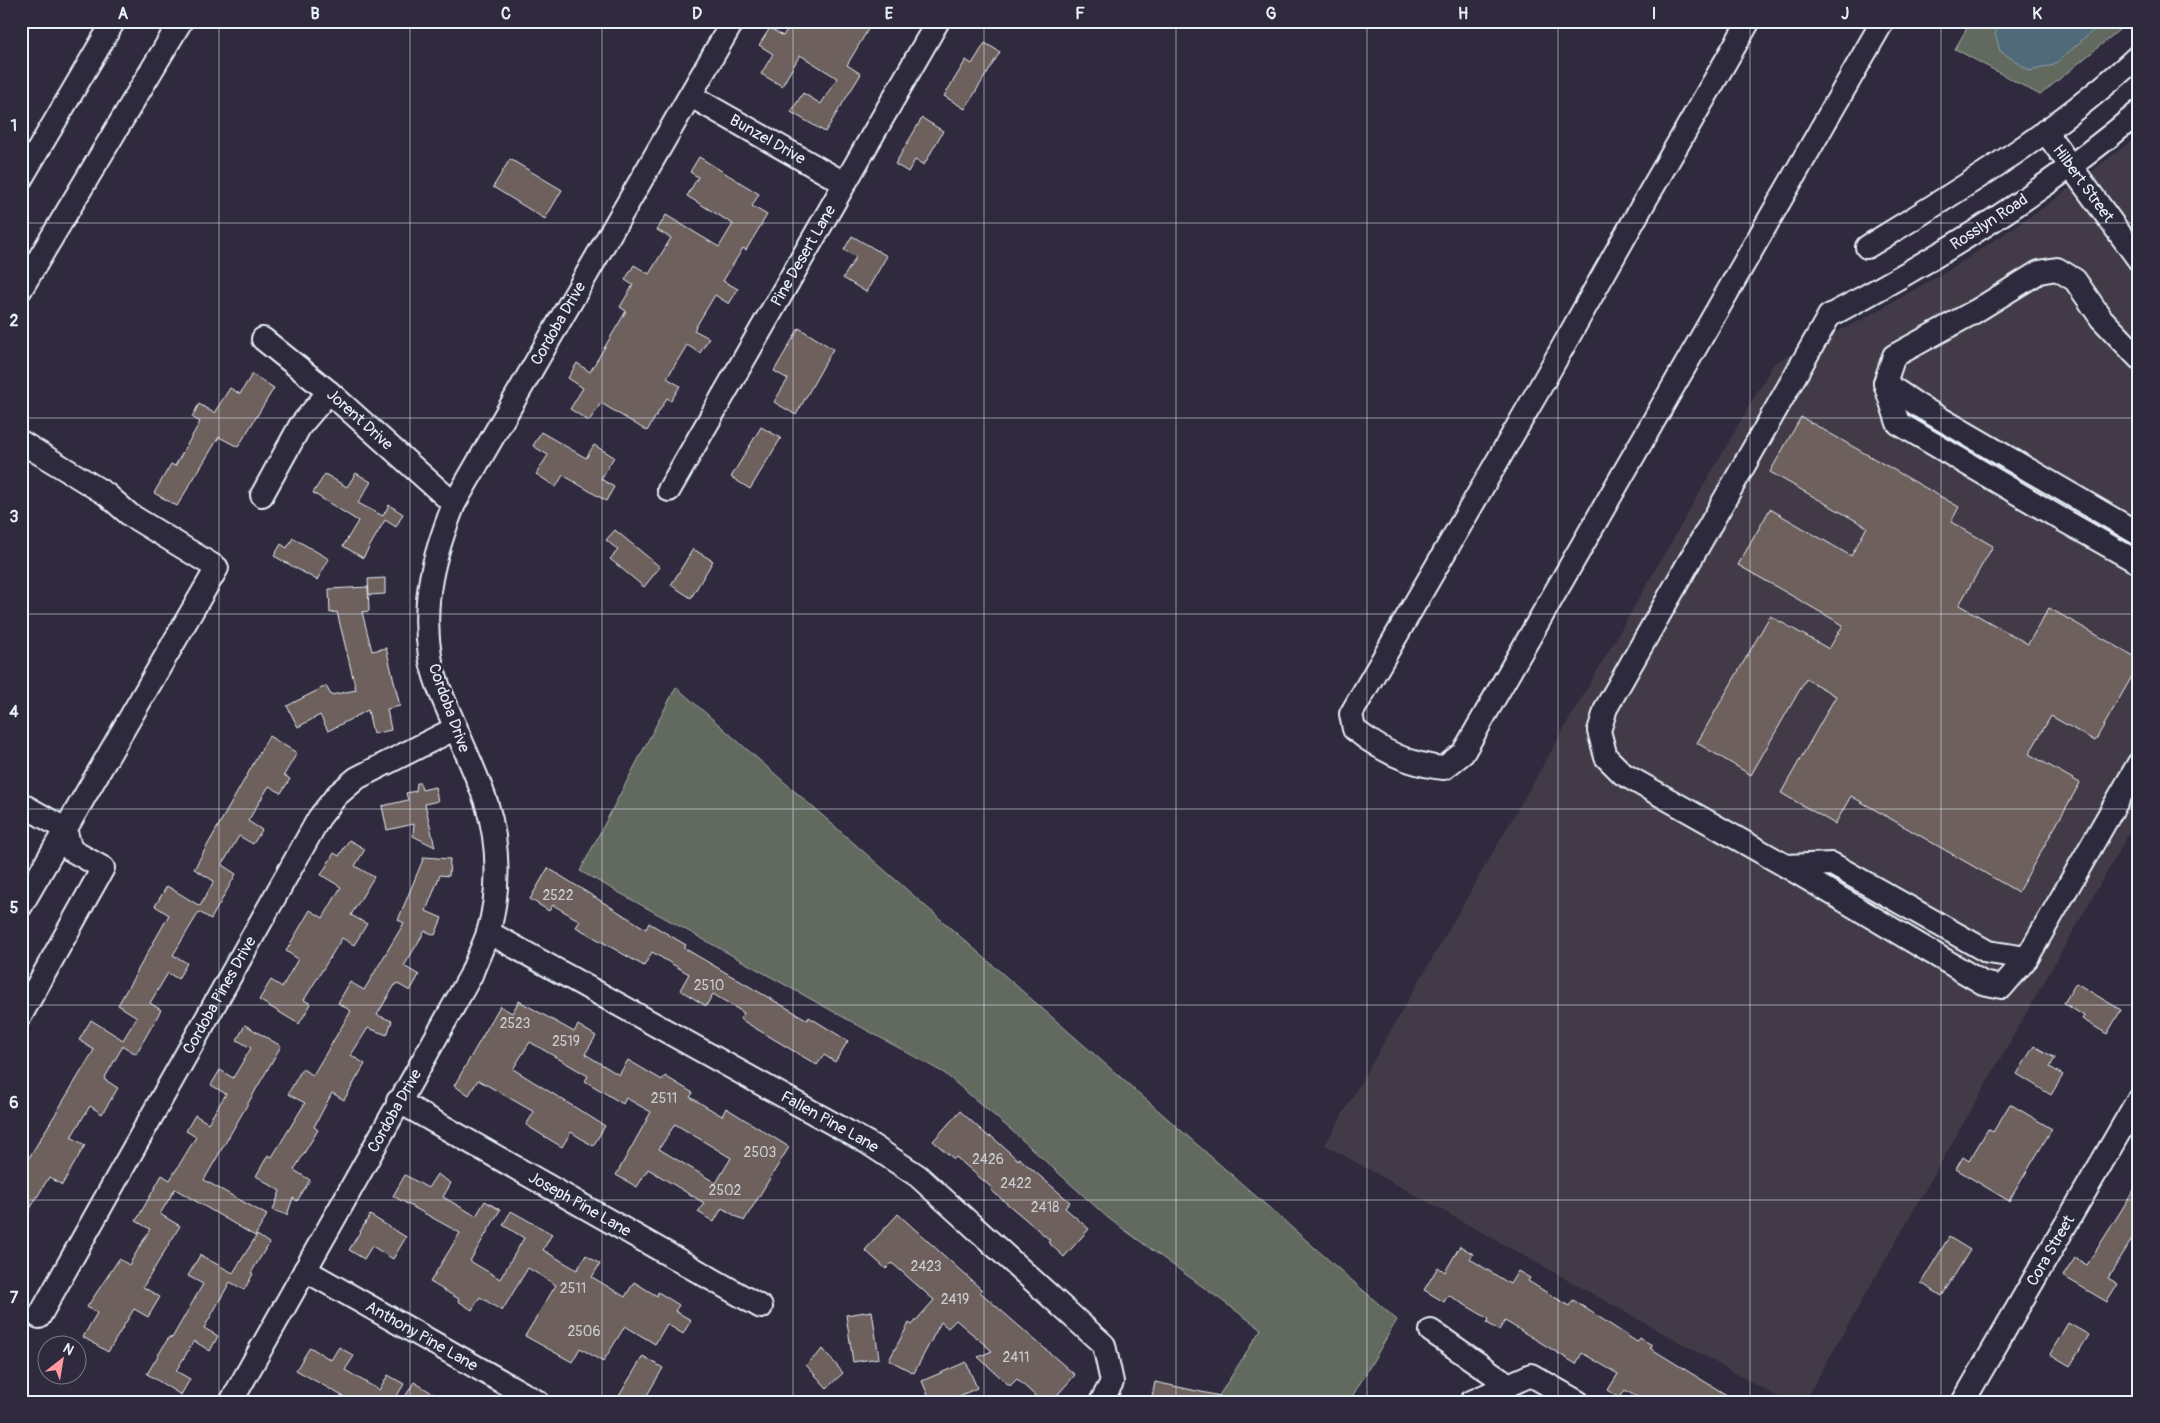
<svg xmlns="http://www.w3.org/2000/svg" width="2160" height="1423" font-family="Pangolin,sans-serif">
<rect width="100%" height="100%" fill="#2f2a3d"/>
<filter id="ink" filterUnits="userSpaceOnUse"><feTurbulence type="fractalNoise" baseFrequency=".02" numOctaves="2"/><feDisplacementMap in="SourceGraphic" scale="10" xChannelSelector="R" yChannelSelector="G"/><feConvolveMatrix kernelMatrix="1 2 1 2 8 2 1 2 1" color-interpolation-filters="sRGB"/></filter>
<g filter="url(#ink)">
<path fill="#423a47" d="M 2139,135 L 2139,816 L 1804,1402 L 1787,1402 L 1325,1145 L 1774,363 L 1859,321 L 1949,270 L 2042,209 Z"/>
<path fill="#626b5e" stroke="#a5aeab" d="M 1971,21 L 2130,21 L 2040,95 L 1955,49 Z
M 676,687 L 1397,1320 L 1349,1402 L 1215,1402 L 1261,1329 L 1108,1218 L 1010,1129 L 944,1073 L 580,871 Z"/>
<path fill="#516a79" stroke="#8da0ac" d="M 2002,21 L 2104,21 L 2054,65 L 2030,71 L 2000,51 L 1995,33 Z"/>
<path fill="#6e615d" stroke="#e8f1f8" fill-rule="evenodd" d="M 792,21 L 873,21 L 847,65 L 861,74 L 825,132 L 791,112 L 803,93 L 821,104 L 837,78 L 800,55 L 782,86 L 761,74 L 773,54 L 759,45 L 770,28 L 783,36 Z
M 985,43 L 1000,52 L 965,109 L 944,96 L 966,60 L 972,64 Z
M 922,118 L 943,131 L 924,165 L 915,160 L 908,172 L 895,164 Z
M 699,157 L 759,194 L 752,206 L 767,215 L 746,250 L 743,248 L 723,281 L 738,289 L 729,304 L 715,295 L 694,330 L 709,338 L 700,353 L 687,345 L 667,378 L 680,386 L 671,401 L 667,398 L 647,431 L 601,403 L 589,421 L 570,409 L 583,388 L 568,378 L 577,363 L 590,372 L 626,311 L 620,307 L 633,285 L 625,280 L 634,265 L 649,274 L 671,238 L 657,230 L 666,215 L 719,247 L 733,224 L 687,196 L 698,177 L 690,172 Z
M 510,159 L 562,190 L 545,219 L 493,187 Z
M 852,236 L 887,256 L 866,292 L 843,278 L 856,257 L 844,250 Z
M 799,328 L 833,349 L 796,415 L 774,402 L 788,379 L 774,371 Z
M 252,374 L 274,388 L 238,447 L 219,437 L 177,506 L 154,493 L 171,464 L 175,466 L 200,422 L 192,417 L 199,404 L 214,413 L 230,388 L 240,394 Z
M 1801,417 L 1959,507 L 1951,522 L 1993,546 L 1959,605 L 2028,644 L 2049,608 L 2139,659 L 2139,664 L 2095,741 L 2051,716 L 2029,754 L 2080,783 L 2018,892 L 1851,796 L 1835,824 L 1781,793 L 1836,696 L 1806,679 L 1751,775 L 1697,743 L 1770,616 L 1829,649 L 1843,625 L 1738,565 L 1770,509 L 1851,556 L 1867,527 L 1770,472 Z
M 761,427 L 781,438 L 750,489 L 731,477 Z
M 541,432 L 586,458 L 594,445 L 614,457 L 601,479 L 614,487 L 606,501 L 563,475 L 556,487 L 536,474 L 548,455 L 533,446 Z
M 356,473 L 371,482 L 358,503 L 383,516 L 389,505 L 403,514 L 396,527 L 385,520 L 363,558 L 343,546 L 358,521 L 313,493 L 325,474 L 347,487 Z
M 615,530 L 660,567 L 644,587 L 610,559 L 618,550 L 606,540 Z
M 293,538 L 329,559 L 317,580 L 274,556 L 281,544 L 287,548 Z
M 693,549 L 713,561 L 691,598 L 671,585 Z
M 385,578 L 385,594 L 369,595 L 368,579 Z
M 368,587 L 369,611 L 362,612 L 372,651 L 386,648 L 400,706 L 387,709 L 391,730 L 373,734 L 368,710 L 328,731 L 320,715 L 298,727 L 287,706 L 326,686 L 331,695 L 356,690 L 337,612 L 330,613 L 329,589 Z
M 269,736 L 297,753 L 284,775 L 290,779 L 281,793 L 269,786 L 248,821 L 262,830 L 253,844 L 239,836 L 222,865 L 236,874 L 211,919 L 199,912 L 173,955 L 187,963 L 178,979 L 168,973 L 150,1003 L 161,1010 L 136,1054 L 123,1046 L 104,1079 L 118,1088 L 102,1114 L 90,1106 L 71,1137 L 85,1145 L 62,1185 L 49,1177 L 21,1224 L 21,1171 L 94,1050 L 79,1040 L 91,1020 L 123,1040 L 137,1017 L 118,1005 L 169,915 L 155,906 L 167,886 L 200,906 L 214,881 L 194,869 Z
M 417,783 L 420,783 L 422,790 L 435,787 L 438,801 L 425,804 L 435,847 L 413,836 L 414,824 L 387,830 L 382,806 L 408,800 L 406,793 L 416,791 Z
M 349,840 L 365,849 L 355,866 L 374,877 L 351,915 L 367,924 L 354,945 L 342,938 L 304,1000 L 311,1004 L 299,1024 L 259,1000 L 271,980 L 282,987 L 298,959 L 286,951 L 310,910 L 323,918 L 341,887 L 321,875 L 334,853 L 339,856 Z
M 424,857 L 450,859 L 449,876 L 440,875 L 426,911 L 442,918 L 435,935 L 425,931 L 404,966 L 419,975 L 410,991 L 396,983 L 377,1015 L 392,1021 L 387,1035 L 368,1028 L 351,1055 L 365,1064 L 344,1100 L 332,1093 L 314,1127 L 318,1130 L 294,1170 L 310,1180 L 297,1201 L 293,1198 L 287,1215 L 273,1210 L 280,1191 L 256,1176 L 268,1155 L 272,1157 L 305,1103 L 288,1094 L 302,1069 L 313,1075 L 351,1011 L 338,1003 L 350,982 L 364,990 L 404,923 L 398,920 Z
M 548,868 L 646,929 L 649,923 L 686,945 L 684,948 L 757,991 L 808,1020 L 809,1017 L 848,1041 L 835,1062 L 824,1055 L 817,1065 L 740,1019 L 744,1013 L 713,994 L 706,1006 L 680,990 L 689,974 L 652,952 L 644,966 L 576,927 L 580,921 L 553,905 L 549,911 L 530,899 Z
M 2076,983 L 2121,1010 L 2107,1034 L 2082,1019 L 2084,1016 L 2064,1003 Z
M 519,1001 L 574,1032 L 578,1025 L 596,1036 L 585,1054 L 619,1075 L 628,1060 L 662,1080 L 665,1076 L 693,1093 L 690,1097 L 722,1116 L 726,1108 L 789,1147 L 744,1221 L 722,1208 L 714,1222 L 698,1212 L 704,1203 L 648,1169 L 637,1187 L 616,1175 L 651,1112 L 626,1098 L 623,1104 L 585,1081 L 588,1076 L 530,1042 L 513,1069 L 605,1126 L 593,1146 L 571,1132 L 562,1147 L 542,1135 L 526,1125 L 534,1112 L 478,1080 L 469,1095 L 454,1086 L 500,1006 L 512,1013 ZM 675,1124 L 731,1158 L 716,1183 L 659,1149 Z
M 245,1025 L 281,1046 L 204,1180 L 267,1215 L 255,1236 L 175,1189 L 160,1214 L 180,1226 L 143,1287 L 160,1297 L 148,1317 L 134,1309 L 108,1352 L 83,1337 L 97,1313 L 87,1307 L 119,1259 L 129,1265 L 150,1229 L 136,1221 L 162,1175 L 170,1180 L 196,1137 L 186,1131 L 195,1115 L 208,1123 L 226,1094 L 211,1085 L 220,1070 L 233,1078 L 251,1048 L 237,1040 Z
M 2034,1046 L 2055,1058 L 2050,1067 L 2063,1075 L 2051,1095 L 2017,1074 Z
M 2010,1104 L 2052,1129 L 2009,1201 L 1956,1169 L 1963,1157 L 1969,1161 L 1988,1129 L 1993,1132 Z
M 960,1111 L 989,1137 L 991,1136 L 1018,1160 L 1019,1158 L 1070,1202 L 1065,1208 L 1089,1229 L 1064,1257 L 1048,1242 L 1050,1240 L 991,1190 L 992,1188 L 956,1157 L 954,1159 L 933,1141 Z
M 437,1174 L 451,1183 L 443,1197 L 476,1216 L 485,1201 L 500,1210 L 470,1261 L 500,1279 L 524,1238 L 503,1225 L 511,1211 L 552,1234 L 543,1250 L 577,1270 L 586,1255 L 600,1264 L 592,1277 L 625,1297 L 634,1282 L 657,1296 L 658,1292 L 679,1305 L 675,1311 L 691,1320 L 683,1334 L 667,1324 L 655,1344 L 625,1326 L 603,1362 L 580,1348 L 572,1362 L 525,1336 L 556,1285 L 528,1268 L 502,1311 L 480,1297 L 472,1310 L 458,1301 L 459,1299 L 430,1282 L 460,1233 L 393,1196 L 405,1175 L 428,1188 Z
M 2139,1182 L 2139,1228 L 2108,1278 L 2118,1284 L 2107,1302 L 2063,1276 L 2075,1258 L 2087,1265 Z
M 898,1214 L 982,1290 L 980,1292 L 1075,1375 L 1051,1402 L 1042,1402 L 1017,1379 L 1010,1386 L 978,1357 L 992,1351 L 956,1320 L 948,1328 L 941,1322 L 914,1373 L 889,1360 L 909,1323 L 912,1325 L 934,1300 L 892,1263 L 886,1269 L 865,1250 Z
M 370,1215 L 406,1237 L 393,1259 L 372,1246 L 364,1259 L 349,1250 Z
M 257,1235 L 269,1243 L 251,1273 L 253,1274 L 244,1290 L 230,1282 L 204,1328 L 218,1336 L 210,1351 L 194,1341 L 176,1371 L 190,1379 L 181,1395 L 147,1374 L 169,1337 L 172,1338 L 203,1284 L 188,1276 L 200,1255 L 233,1273 Z
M 1949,1237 L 1970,1250 L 1942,1296 L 1921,1283 Z
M 1460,1246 L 1473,1254 L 1470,1259 L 1510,1284 L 1518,1271 L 1530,1278 L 1528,1281 L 1569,1306 L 1573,1300 L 1637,1342 L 1640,1338 L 1652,1345 L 1650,1348 L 1738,1402 L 1645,1402 L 1625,1390 L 1620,1398 L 1608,1390 L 1618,1374 L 1582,1353 L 1576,1364 L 1505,1321 L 1499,1330 L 1487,1323 L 1489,1319 L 1448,1295 L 1444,1302 L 1424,1290 L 1438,1267 L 1445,1272 Z
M 872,1311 L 879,1358 L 853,1362 L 846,1315 Z
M 2068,1323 L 2089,1335 L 2070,1366 L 2050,1354 Z
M 310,1347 L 331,1360 L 339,1347 L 354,1356 L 345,1370 L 379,1390 L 388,1375 L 404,1384 L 395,1399 L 399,1402 L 353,1402 L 296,1370 Z
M 823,1349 L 843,1373 L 827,1388 L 806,1365 Z
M 643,1356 L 663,1368 L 643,1402 L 629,1402 L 619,1396 Z
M 966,1362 L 977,1388 L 946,1402 L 931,1402 L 922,1381 Z
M 414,1382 L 447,1402 L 412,1402 L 405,1397 Z
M 1155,1382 L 1220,1396 L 1220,1402 L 1151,1402 Z"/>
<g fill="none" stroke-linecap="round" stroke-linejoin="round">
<g stroke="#e8f1f8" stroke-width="26">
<g id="minor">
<path d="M 1749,21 L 1646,199 L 1538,391 L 1351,714 L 1354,729 C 1381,751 1409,765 1444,768 L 1463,753 L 1883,21"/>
<path id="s1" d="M 691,96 L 844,183"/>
<path d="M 2139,112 C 2044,193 1939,258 1829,316 L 1606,708 L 1599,731 L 1606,757 L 1623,774 L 1786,866 L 1983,983 L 2002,987 L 2027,958 L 2139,763"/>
<path id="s2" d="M 2045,131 L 2139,260"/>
<path d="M 21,179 L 114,21"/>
<path d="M 1867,247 C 1961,189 2058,131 2139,55"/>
<path d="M 21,289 L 181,21"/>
<path id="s3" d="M 263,339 L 329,392 L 454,504"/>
<path d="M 2139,358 L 2101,318 L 2075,280 L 2057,269 L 2039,272 L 1976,311 L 1894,356 L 1885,383 L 1898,423 L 2056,516 L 2139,563"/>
<path d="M 1885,383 L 1919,406 L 2139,534"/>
<path d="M 21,442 L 106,494 L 130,515 L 217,568 L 21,906"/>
<path id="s4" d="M 669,490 L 938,21"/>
<path d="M 262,495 L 300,426 L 329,392"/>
<path d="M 21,804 L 65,829 L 71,850 L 103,868 L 21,1015"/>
<path d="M 1786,866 L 1832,864 L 1988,952 L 2027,958"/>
<path id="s5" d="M 488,932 L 868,1143 L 918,1176 L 1104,1345 L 1112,1382 L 1101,1402"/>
<path id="s6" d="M 398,1101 L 761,1307"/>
<path id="s7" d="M 305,1270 L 538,1402"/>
<path id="s8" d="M 39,1317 L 319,818 L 337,795 L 357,778 L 456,728"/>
<path d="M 1431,1331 L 1509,1385"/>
<path id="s9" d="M 231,1402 L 471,975 C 476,961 483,947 488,933 C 500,893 499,844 487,805 C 479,780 467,755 457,731 C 447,707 434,681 430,656 C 421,600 434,555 454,504 L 733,21"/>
<path d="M 1471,1402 L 1531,1375 L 1578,1402"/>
<path id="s10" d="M 1963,1402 L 2139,1098"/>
</g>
</g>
<use href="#minor" stroke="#2f2a3d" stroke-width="22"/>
</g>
</g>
<path fill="none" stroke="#e8f1f8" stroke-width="1" stroke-opacity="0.55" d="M 219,21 L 219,1402M 410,21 L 410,1402M 602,21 L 602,1402M 793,21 L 793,1402M 984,21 L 984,1402M 1176,21 L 1176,1402M 1367,21 L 1367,1402M 1558,21 L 1558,1402M 1750,21 L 1750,1402M 1941,21 L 1941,1402M 21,223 L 2139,223M 21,418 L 2139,418M 21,614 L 2139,614M 21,809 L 2139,809M 21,1005 L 2139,1005M 21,1200 L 2139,1200"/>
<g text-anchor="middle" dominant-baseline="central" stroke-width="5" stroke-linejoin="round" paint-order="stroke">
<g font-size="14" fill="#cacdd1">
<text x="558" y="895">2522</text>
<text x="709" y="985">2510</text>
<text x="515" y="1023">2523</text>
<text x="566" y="1041">2519</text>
<text x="664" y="1098">2511</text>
<text x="760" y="1152">2503</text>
<text x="988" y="1159">2426</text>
<text x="1016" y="1183">2422</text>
<text x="725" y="1190">2502</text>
<text x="1045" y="1207">2418</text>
<text x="926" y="1266">2423</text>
<text x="573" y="1288">2511</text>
<text x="955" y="1299">2419</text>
<text x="584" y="1331">2506</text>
<text x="1016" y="1357">2411</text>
</g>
<g font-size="16" fill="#e8f1f8" stroke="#2f2a3d">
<text stroke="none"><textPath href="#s1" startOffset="88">Bunzel Drive</textPath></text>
<text stroke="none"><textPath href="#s2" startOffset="65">Hilbert Street</textPath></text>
<text transform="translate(1989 222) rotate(-33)">Rosslyn Road</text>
<text stroke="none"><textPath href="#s4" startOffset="270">Pine Desert Lane</textPath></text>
<text stroke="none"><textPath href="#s9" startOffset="1189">Cordoba Drive</textPath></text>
<text stroke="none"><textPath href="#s3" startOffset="126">Jorent Drive</textPath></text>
<text transform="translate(449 708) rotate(70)">Cordoba Drive</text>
<text stroke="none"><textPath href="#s8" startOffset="369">Cordoba Pines Drive</textPath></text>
<text stroke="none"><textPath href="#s9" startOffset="334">Cordoba Drive</textPath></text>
<text stroke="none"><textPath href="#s5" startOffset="391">Fallen Pine Lane</textPath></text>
<text stroke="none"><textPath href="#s6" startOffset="209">Joseph Pine Lane</textPath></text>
<text stroke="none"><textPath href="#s10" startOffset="175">Cora Street</textPath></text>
<text stroke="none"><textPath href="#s7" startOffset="134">Anthony Pine Lane</textPath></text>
</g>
</g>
<rect width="2160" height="1423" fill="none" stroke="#2f2a3d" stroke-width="55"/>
<g transform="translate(62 1360) rotate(31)"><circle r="24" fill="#2f2a3d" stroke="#797a88"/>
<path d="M0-4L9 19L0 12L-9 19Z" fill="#ff9aa2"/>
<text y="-8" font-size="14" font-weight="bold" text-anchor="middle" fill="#e8f1f8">N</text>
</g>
<rect x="28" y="28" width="2104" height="1368" fill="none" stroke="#e8f1f8" stroke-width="2"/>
<g font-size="16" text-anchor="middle" font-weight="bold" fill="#e8f1f8">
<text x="123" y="19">A</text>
<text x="315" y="19">B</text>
<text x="506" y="19">C</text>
<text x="697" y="19">D</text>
<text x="889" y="19">E</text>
<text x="1080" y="19">F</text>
<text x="1271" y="19">G</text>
<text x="1463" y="19">H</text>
<text x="1654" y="19">I</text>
<text x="1845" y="19">J</text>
<text x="2037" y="19">K</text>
<text x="14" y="131">1</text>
<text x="14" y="326">2</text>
<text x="14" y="522">3</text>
<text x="14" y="717">4</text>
<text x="14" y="913">5</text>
<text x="14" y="1108">6</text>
<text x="14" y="1303">7</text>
</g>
</svg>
